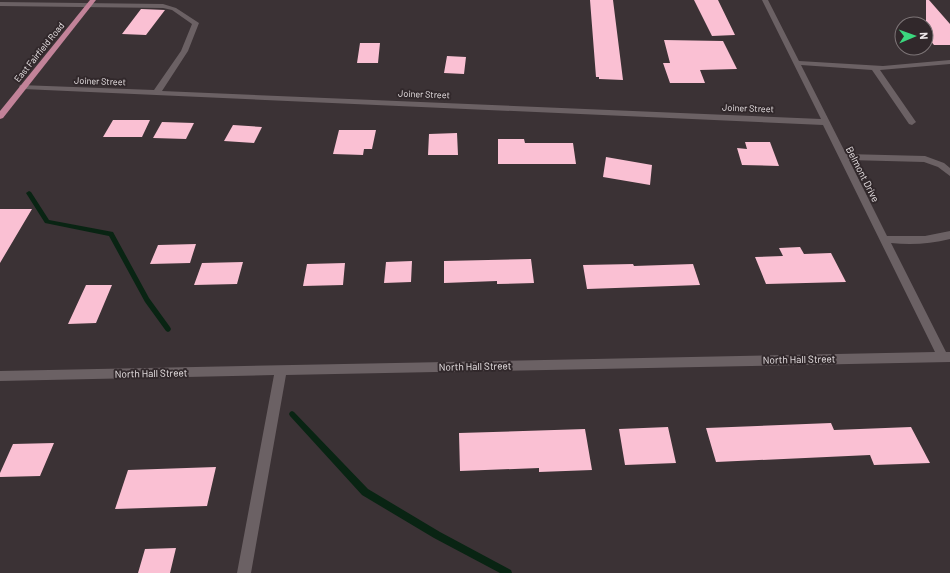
<svg xmlns="http://www.w3.org/2000/svg" width="950" height="573" font-family="Barlow,sans-serif">
<rect width="100%" height="100%" fill="#3b3235"/>
<g fill="none" stroke-linecap="round" stroke-linejoin="round">
<path fill="#092413" fill-rule="evenodd" d="M 29,191 L 31,192 L 49,220 L 113,232 L 149,298 L 170,327 L 171,329 L 170,331 L 168,332 L 166,331 L 145,302 L 109,236 L 45,223 L 26,193 Z
M 292,411 L 294,412 L 368,489 L 440,532 L 511,570 L 512,573 L 500,573 L 434,538 L 362,495 L 290,416 L 289,414 L 290,412 Z"/>
</g>
<path fill="#fac0d3" d="M 590,0 L 613,0 L 623,80 L 599,79 L 599,77 L 596,77 Z
M 694,0 L 718,0 L 735,35 L 712,36 Z
M 926,0 L 929,0 L 950,24 L 950,45 L 934,45 L 926,35 Z
M 141,9 L 165,10 L 146,35 L 122,34 Z
M 664,40 L 723,41 L 737,69 L 700,70 L 705,83 L 670,83 L 663,63 L 670,63 Z
M 360,43 L 380,43 L 378,63 L 357,63 Z
M 447,56 L 466,57 L 464,74 L 444,73 Z
M 113,120 L 150,120 L 142,137 L 103,137 Z
M 162,122 L 194,123 L 186,139 L 153,138 Z
M 233,125 L 262,127 L 254,143 L 224,141 Z
M 339,130 L 376,130 L 372,149 L 364,149 L 363,155 L 333,154 Z
M 457,133 L 458,155 L 428,155 L 429,134 Z
M 498,139 L 524,139 L 525,143 L 573,143 L 576,164 L 498,164 Z
M 745,142 L 770,142 L 779,166 L 742,165 L 737,148 L 747,149 Z
M 606,157 L 652,165 L 650,185 L 603,177 Z
M 0,209 L 32,209 L 0,263 Z
M 196,244 L 190,263 L 150,264 L 158,245 Z
M 800,247 L 804,254 L 831,253 L 846,282 L 766,284 L 755,257 L 783,256 L 779,248 Z
M 531,259 L 534,283 L 497,284 L 497,281 L 444,283 L 444,261 Z
M 412,261 L 411,282 L 384,283 L 386,262 Z
M 243,262 L 237,284 L 194,285 L 202,263 Z
M 345,263 L 343,285 L 303,286 L 307,264 Z
M 633,264 L 634,266 L 693,264 L 700,285 L 587,289 L 583,265 Z
M 86,285 L 112,285 L 96,323 L 68,324 Z
M 831,423 L 834,430 L 911,427 L 930,463 L 874,465 L 870,455 L 716,462 L 706,428 Z
M 668,427 L 676,463 L 625,465 L 619,429 Z
M 585,429 L 592,470 L 539,472 L 539,468 L 460,471 L 459,433 Z
M 54,443 L 40,476 L 0,477 L 0,473 L 13,444 Z
M 216,467 L 207,506 L 115,509 L 128,470 Z
M 176,548 L 170,573 L 138,573 L 145,549 Z"/>
<g fill="none" stroke-linecap="round" stroke-linejoin="round">
<path fill="#6b6164" fill-rule="evenodd" d="M 762,0 L 768,0 L 799,61 L 883,66 L 950,60 L 950,64 L 880,70 L 916,122 L 912,125 L 909,124 L 872,70 L 801,65 L 846,154 L 925,156 L 944,163 L 950,168 L 950,176 L 938,167 L 924,162 L 849,160 L 887,236 L 925,236 L 950,231 L 950,239 C 930,244 911,245 891,243 L 946,352 L 950,352 L 950,362 L 286,375 L 251,573 L 237,573 L 274,375 L 0,381 L 0,371 L 935,352 L 823,125 L 23,89 L 19,87 L 20,85 L 154,90 L 181,51 L 192,24 L 172,10 L 163,8 L 0,6 L 0,2 L 163,4 L 176,8 L 199,23 L 188,51 L 162,91 L 821,119 Z"/>
<path fill="#c28399" fill-rule="evenodd" d="M 90,0 L 96,0 L 3,118 L 0,119 L 0,111 Z"/>
</g>
<g text-anchor="middle" dominant-baseline="central" stroke-width="4" stroke-linejoin="round" paint-order="stroke">
<g font-size="9" fill="#eee8ea" stroke="#31282b">
<text transform="translate(39 52) rotate(-51)">East Fairfield Road</text>
<text transform="translate(100 81) rotate(2)">Joiner Street</text>
<text transform="translate(424 94) rotate(2)">Joiner Street</text>
<text transform="translate(748 108) rotate(2)">Joiner Street</text>
</g>
<g font-size="10" fill="#eee8ea" stroke="#31282b">
<text transform="translate(863 174) rotate(63)">Belmont Drive</text>
<text transform="translate(799 359) rotate(-1)">North Hall Street</text>
<text transform="translate(475 366) rotate(-1)">North Hall Street</text>
<text transform="translate(151 373) rotate(-1)">North Hall Street</text>
</g>
</g>
<g transform="translate(914 36) rotate(88)"><circle r="19" fill="#31282b" stroke="#7d7577"/>
<path d="M0-3L7 15L0 10L-7 15Z" fill="#3bd77e"/>
<text y="-6" font-size="11" font-weight="bold" text-anchor="middle" fill="#eee8ea">N</text>
</g>
</svg>
